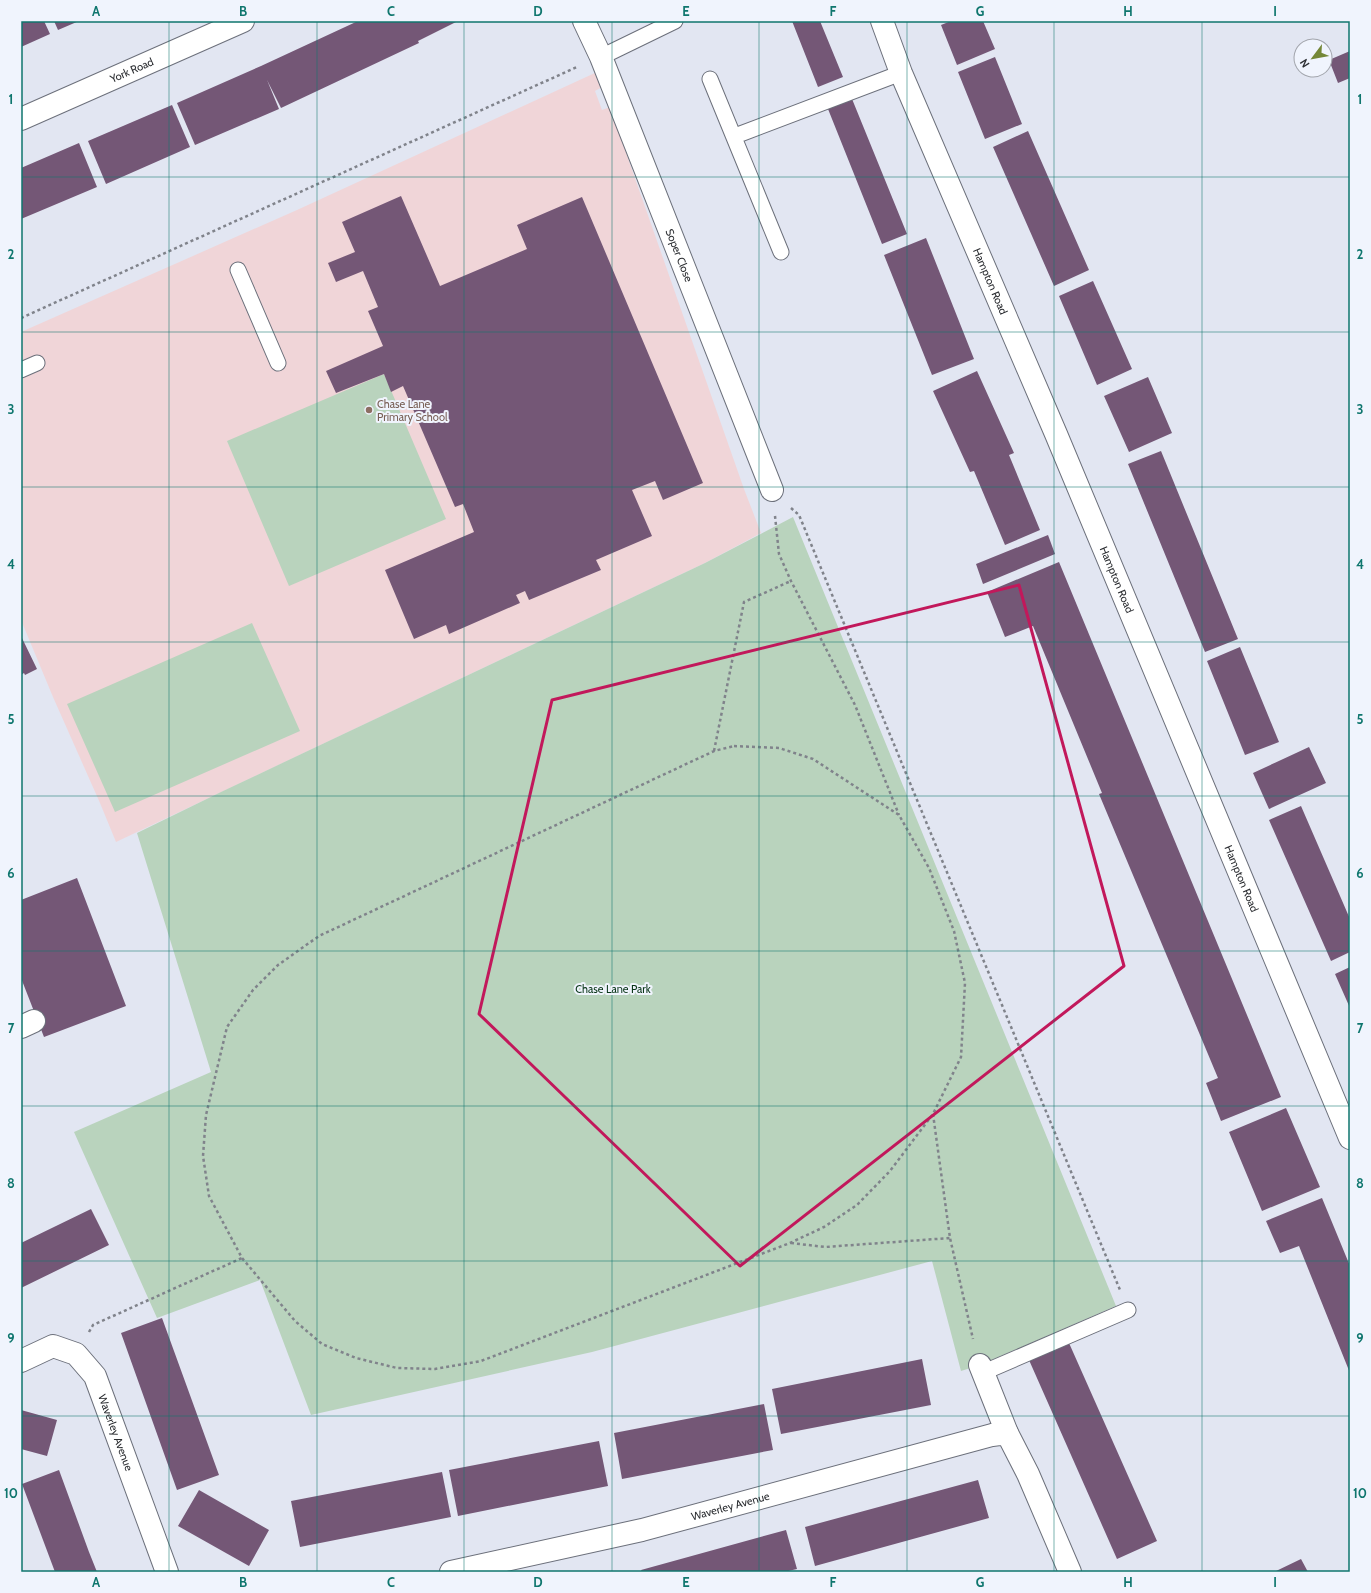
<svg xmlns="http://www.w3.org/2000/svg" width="1371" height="1593" font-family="Cabin,sans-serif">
<rect width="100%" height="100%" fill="#e2e6f2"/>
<path fill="#f0d5d8" d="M 597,72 L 602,87 L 595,91 L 602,110 L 610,107 L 744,489 L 761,533 L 705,563 L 116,842 L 100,803 L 53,697 L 21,620 L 21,332 L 297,210 Z"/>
<path fill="#b9d3bd" d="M 384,374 L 446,519 L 289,586 L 227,441 Z
M 793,517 L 1116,1306 L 980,1365 L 961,1371 L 932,1261 L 592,1352 L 311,1415 L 260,1280 L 157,1318 L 74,1132 L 211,1072 L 137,833 L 221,792 L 705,563 Z
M 252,623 L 300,731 L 115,812 L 67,704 Z"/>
<path fill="#745776" d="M 21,21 L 44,21 L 50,34 L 21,47 Z
M 54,21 L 79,21 L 58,30 Z
M 358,21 L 458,21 L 418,41 L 419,43 L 281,108 L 267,80 L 279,109 L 195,145 L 177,103 L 261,66 Z
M 792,21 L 820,21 L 843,77 L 818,87 Z
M 951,21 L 983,21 L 995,49 L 957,65 L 941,25 Z
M 1350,51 L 1350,78 L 1338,83 L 1329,60 Z
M 995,57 L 1022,124 L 985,139 L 958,72 Z
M 850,94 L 907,234 L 882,244 L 826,104 Z
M 172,105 L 190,147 L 106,184 L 88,141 Z
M 1028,131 L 1089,270 L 1054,286 L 993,147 Z
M 79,143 L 97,187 L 21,219 L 21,168 Z
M 401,196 L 440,286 L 527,249 L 517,225 L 582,197 L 703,483 L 663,500 L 655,481 L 632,490 L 652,536 L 596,560 L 601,570 L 529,600 L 525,591 L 516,595 L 520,603 L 449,634 L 446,625 L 414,639 L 385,570 L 474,532 L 463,504 L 455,507 L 403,386 L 391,392 L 384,374 L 336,393 L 326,371 L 383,346 L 368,311 L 378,307 L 363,271 L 336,282 L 328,263 L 355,252 L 342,222 Z
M 926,238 L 974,359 L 932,375 L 884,255 Z
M 1093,281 L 1132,369 L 1097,385 L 1059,296 Z
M 977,371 L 1014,453 L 1009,455 L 1040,530 L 1005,545 L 974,471 L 970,472 L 933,391 Z
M 1148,377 L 1172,433 L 1129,452 L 1104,396 Z
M 1161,451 L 1238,639 L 1205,652 L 1128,464 Z
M 1048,535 L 1055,554 L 983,584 L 976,564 Z
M 1059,562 L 1281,1097 L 1221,1121 L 1206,1083 L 1218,1078 L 1099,794 L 1102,793 L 1033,626 L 1005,637 L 987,592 Z
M 21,636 L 37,669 L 25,675 L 24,673 L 21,675 Z
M 1240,647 L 1279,742 L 1245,755 L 1207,661 Z
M 1309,747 L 1326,783 L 1269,809 L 1253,773 Z
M 1301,806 L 1350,919 L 1350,952 L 1331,961 L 1269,820 Z
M 77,878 L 126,1006 L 44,1037 L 21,978 L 21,900 Z
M 1350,967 L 1350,1008 L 1335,974 Z
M 1286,1108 L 1320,1187 L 1262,1211 L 1229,1132 Z
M 1322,1198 L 1350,1266 L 1350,1373 L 1299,1246 L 1280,1253 L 1266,1221 Z
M 91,1209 L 109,1245 L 21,1288 L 21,1243 Z
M 162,1318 L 219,1475 L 177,1490 L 121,1333 Z
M 1069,1343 L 1157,1541 L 1117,1559 L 1029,1360 Z
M 922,1359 L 931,1405 L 781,1434 L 772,1389 Z
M 764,1404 L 773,1450 L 622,1479 L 614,1433 Z
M 21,1410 L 57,1420 L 47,1456 L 21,1449 Z
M 599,1441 L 608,1486 L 458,1516 L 449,1470 Z
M 59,1470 L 89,1552 L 97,1572 L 55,1572 L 22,1484 Z
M 442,1472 L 451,1517 L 300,1547 L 291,1501 Z
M 978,1480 L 989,1518 L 815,1566 L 805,1527 Z
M 199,1490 L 269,1530 L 249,1566 L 178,1526 Z
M 786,1530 L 797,1569 L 784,1572 L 642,1572 L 641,1570 Z
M 1301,1559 L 1308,1572 L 1274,1572 Z"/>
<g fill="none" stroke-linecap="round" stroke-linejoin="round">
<g stroke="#6c707b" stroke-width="17">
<path id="service" d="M 601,57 L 675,21
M 710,79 L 781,252
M 735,136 L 901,73
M 238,270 L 278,363
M 21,370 L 37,363
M 982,1373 L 1128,1310"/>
</g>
<g stroke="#6c707b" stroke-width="24">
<g id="minor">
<path id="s1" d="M 584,21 L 601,57 L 772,490"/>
<path id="s2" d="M 882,21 L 901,73 L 1056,434 L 1350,1138"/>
<path id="s3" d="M 21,119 L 243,21"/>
<path d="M 21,1027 L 34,1021"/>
<path id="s4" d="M 21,1361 L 53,1346 L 76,1354 L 95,1376 L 167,1572"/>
<path d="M 980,1365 L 1007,1433"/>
<path id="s5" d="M 451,1572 L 642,1530 L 992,1435 L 1007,1433 L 1028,1474 L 1070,1572"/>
</g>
</g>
<path stroke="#80838b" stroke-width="2.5" stroke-dasharray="3 3" stroke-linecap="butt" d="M 21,318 L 577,67
M 791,508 L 799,515 L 1120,1290
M 775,516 L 779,554 L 791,581 L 855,705 L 899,815
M 734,746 L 779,748 L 813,759 L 899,815 L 929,868 L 954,931 L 965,983 L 961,1057 L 933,1114 L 890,1171 L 857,1205 L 824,1227 L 790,1243 L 481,1361 L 435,1369 L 397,1368 L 356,1358 L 322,1344 L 295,1321 L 242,1258 L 209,1196 L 203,1156 L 206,1115 L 227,1027 L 253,990 L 278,965 L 319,936 L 714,751 Z
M 714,751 L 744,602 L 791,581
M 933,1114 L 950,1238 L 973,1339
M 791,1243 L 825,1247 L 950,1238
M 89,1332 L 93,1325 L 242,1258"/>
<use href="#service" stroke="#fff" stroke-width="15"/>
<use href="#minor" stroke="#fff" stroke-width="22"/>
</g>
<path fill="none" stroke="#c2185b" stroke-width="3" stroke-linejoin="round" d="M 1019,585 L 1124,966 L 740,1266 L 479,1014 L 552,700 Z"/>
<path fill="none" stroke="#0f766e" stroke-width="1" stroke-opacity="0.55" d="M 169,21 L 169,1572M 317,21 L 317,1572M 464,21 L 464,1572M 612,21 L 612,1572M 759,21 L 759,1572M 907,21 L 907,1572M 1054,21 L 1054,1572M 1202,21 L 1202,1572M 21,177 L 1350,177M 21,332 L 1350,332M 21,487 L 1350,487M 21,642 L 1350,642M 21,796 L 1350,796M 21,951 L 1350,951M 21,1106 L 1350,1106M 21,1261 L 1350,1261M 21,1416 L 1350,1416"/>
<circle fill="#8d6e63" stroke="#f0f4fd" stroke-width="1.5" cx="369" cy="410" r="4"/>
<g text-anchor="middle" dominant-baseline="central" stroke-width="4" stroke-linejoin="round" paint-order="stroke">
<g font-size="11" fill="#2c2e32" stroke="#f0f4fd">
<text stroke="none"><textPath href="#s3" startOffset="121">York Road</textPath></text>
<text stroke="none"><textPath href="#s1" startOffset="253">Soper Close</textPath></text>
<text stroke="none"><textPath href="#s2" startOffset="282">Hampton Road</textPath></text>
<text stroke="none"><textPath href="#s2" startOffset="606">Hampton Road</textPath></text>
<text stroke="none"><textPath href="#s2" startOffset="930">Hampton Road</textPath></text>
<text stroke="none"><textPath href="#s4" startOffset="149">Waverley Avenue</textPath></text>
<text stroke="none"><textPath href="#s5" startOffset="287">Waverley Avenue</textPath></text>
</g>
<g font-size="11" fill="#785e54" stroke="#f0f4fd" text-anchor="start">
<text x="377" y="404">Chase Lane<tspan x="377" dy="13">Primary School</tspan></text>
</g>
<g font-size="11" fill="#083517" stroke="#f0f4fd">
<text x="613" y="989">Chase Lane Park</text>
</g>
</g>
<rect width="1371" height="1593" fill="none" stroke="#f0f4fd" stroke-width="44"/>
<g transform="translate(1313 58) rotate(238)"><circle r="19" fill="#f0f4fd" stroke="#a2a5ac"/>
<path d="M0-3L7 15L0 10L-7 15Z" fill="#748737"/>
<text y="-6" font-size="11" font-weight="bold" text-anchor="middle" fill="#2c2e32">N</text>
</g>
<rect x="22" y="22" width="1327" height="1549" fill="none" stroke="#0f766e" stroke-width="1.5"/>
<g font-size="13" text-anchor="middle" font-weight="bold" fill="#0f766e">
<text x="96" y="16">A</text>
<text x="243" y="16">B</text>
<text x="391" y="16">C</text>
<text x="538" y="16">D</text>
<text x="686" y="16">E</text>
<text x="833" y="16">F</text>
<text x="980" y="16">G</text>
<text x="1128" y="16">H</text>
<text x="1275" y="16">I</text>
<text x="11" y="104">1</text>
<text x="1360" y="104">1</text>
<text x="11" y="259">2</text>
<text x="1360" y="259">2</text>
<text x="11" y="414">3</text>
<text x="1360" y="414">3</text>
<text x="11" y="569">4</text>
<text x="1360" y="569">4</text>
<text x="11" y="724">5</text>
<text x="1360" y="724">5</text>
<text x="11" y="878">6</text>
<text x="1360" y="878">6</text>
<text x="11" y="1033">7</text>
<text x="1360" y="1033">7</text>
<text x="11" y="1188">8</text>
<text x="1360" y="1188">8</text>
<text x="11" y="1343">9</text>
<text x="1360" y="1343">9</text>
<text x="11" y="1498">10</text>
<text x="1360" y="1498">10</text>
<text x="96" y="1587">A</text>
<text x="243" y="1587">B</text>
<text x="391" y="1587">C</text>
<text x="538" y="1587">D</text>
<text x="686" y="1587">E</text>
<text x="833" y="1587">F</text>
<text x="980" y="1587">G</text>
<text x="1128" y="1587">H</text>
<text x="1275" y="1587">I</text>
</g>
</svg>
